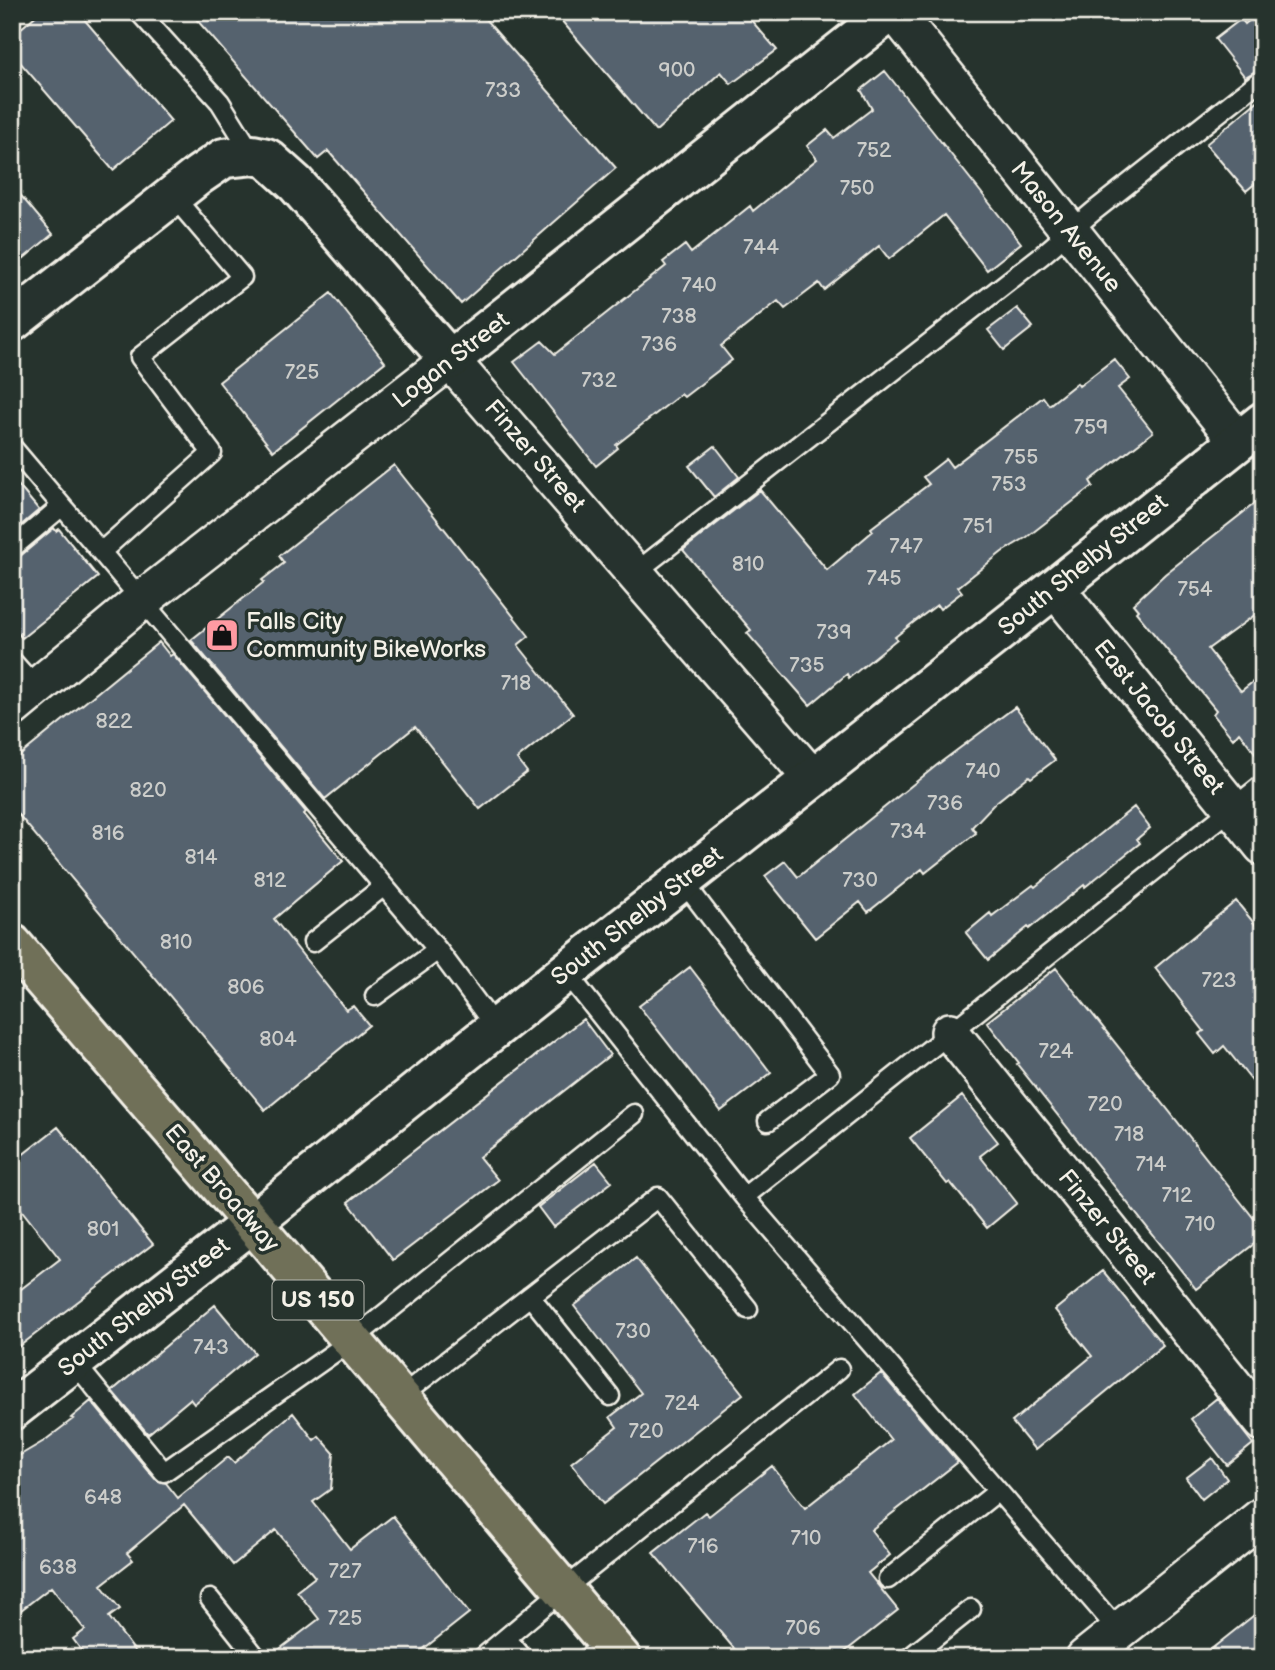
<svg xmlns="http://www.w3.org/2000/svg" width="1275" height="1670" font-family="'Balsamiq Sans',sans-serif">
<rect width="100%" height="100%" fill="#26332d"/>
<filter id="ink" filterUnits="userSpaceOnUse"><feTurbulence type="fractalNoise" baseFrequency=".0143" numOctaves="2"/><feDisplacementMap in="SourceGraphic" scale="14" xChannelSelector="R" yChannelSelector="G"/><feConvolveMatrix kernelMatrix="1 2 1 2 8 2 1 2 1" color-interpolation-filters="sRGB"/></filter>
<g filter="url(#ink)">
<path fill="#54626e" stroke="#f4f1e8" stroke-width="2" d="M 40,12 L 78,12 L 171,121 L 113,170 L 12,53 L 12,36 Z
M 190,12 L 479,12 L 616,168 L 461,304 L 328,151 L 318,159 Z
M 554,12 L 744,12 L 777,50 L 731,84 L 721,72 L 656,131 Z
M 1259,12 L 1263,12 L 1263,67 L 1245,77 L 1215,39 L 1241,19 L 1245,24 Z
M 885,71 L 1021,243 L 987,270 L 944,215 L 889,259 L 879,246 L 824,290 L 819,283 L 785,309 L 778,301 L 721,346 L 732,360 L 684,397 L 681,394 L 616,445 L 618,448 L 596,466 L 514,362 L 542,341 L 555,354 L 666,266 L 663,262 L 685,245 L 691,253 L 750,206 L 753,211 L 817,159 L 807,146 L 827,130 L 834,138 L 872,109 L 861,90 Z
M 1263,93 L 1263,177 L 1246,191 L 1206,144 L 1261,98 L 1259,95 Z
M 12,185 L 53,234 L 12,268 Z
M 331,293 L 385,362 L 273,451 L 219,382 Z
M 1017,308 L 1033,327 L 1004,350 L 988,330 Z
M 1114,359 L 1130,379 L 1118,388 L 1153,432 L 1090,481 L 1093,486 L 1027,537 L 1002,552 L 958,587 L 962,592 L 940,609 L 937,605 L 914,622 L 895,637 L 897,639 L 849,678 L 847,674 L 810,705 L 747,633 L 751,630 L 683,550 L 760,490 L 827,570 L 873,531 L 871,528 L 929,484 L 923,477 L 946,459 L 952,467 L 1043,397 L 1049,405 L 1077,383 L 1079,386 Z
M 715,446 L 739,477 L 714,497 L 689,466 Z
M 394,465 L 529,636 L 518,645 L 573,714 L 517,759 L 527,772 L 480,809 L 415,727 L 325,799 L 191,640 L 264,582 L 262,580 L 284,563 L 279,556 Z
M 12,478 L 39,510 L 12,533 Z
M 1263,497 L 1263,609 L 1208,649 L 1241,691 L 1263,674 L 1263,763 L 1239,732 L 1233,739 L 1213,714 L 1216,710 L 1136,612 L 1138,610 L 1133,604 L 1165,574 Z
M 54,528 L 56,531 L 59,529 L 98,577 L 22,638 L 12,626 L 12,559 L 19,557 Z
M 159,642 L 170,656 L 173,654 L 306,812 L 304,814 L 343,861 L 274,919 L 346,1010 L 353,1006 L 369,1025 L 265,1110 L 12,807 L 12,762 Z
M 1015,707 L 1055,760 L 1031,778 L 1029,776 L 995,803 L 972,827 L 976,833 L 925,873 L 922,869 L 868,912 L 860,902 L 815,938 L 765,876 L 785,861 L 798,877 L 937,765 Z
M 1134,807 L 1150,828 L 1137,839 L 1140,843 L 1085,887 L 1084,885 L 1029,929 L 1028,927 L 988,960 L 966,933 L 990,913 L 992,916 L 1033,885 L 1035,887 Z
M 1236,901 L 1263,934 L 1263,1095 L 1224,1046 L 1215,1054 L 1199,1034 L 1204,1031 L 1155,968 Z
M 690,967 L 771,1073 L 721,1111 L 639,1006 Z
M 1056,968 L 1263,1230 L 1263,1237 L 1196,1289 L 1017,1064 L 1019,1063 L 987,1022 Z
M 583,1019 L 610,1055 L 479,1157 L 498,1180 L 393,1260 L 348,1202 Z
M 962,1096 L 998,1142 L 980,1156 L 1017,1203 L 987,1228 L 950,1182 L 947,1184 L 910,1138 Z
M 58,1127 L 153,1244 L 12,1352 L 12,1296 L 60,1259 L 12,1198 L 12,1163 Z
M 596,1162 L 612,1182 L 553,1227 L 538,1207 Z
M 636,1258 L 743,1394 L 603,1504 L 571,1463 L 617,1427 L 610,1417 L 641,1393 L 574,1306 Z
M 1103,1271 L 1163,1345 L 1035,1450 L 1012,1422 L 1092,1356 L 1055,1310 Z
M 215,1305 L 255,1353 L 194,1404 L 190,1399 L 148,1434 L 112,1391 Z
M 881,1373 L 958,1462 L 871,1530 L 890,1555 L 868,1573 L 898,1610 L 837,1658 L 742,1658 L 653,1553 L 705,1512 L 709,1516 L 772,1466 L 805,1508 L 891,1440 L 855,1394 Z
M 1217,1398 L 1253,1444 L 1227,1465 L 1191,1419 Z
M 91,1401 L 155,1479 L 166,1483 L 178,1498 L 228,1457 L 234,1463 L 293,1413 L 314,1440 L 319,1436 L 334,1453 L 331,1489 L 313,1502 L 350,1549 L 393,1516 L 469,1613 L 412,1658 L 268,1658 L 319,1619 L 297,1591 L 315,1577 L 276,1530 L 233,1565 L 184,1505 L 127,1553 L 133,1560 L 101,1585 L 120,1609 L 109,1617 L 140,1658 L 87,1658 L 73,1639 L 85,1630 L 51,1587 L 12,1617 L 12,1460 L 44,1441 L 73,1419 L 71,1418 Z
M 1212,1458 L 1227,1479 L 1202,1499 L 1186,1478 Z
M 1263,1608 L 1263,1658 L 1200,1658 Z"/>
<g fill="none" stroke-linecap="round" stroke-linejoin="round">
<g stroke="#f4f1e8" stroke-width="23">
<path id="lane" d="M 139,12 L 220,102 L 253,155
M 12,447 L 438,950 L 496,1028
M 12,548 L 62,506
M 101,552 L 212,453 L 140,357 L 242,277 L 173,196
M 636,572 L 1041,256 L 1094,211 L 1263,78
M 12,661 L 36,688
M 682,880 L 830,1074 L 768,1121
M 313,942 L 384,886
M 566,972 L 744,1197 L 1119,1631
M 375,996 L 438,950
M 744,1197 L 1263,784
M 530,1296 L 610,1396
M 74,1362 L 164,1472 L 352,1340 L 634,1114
M 400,1397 L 658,1197 L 748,1309
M 888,1579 L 998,1491
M 210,1599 L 257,1658
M 506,1638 L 523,1658
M 482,1658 L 563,1590 L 839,1369
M 587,1658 L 608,1642
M 909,1658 L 971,1609"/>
</g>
<g stroke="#f4f1e8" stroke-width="42">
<path id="street" d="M 895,12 L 1238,441
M 1055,588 L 1263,846
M 12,708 L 142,600 L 450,360 L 812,778
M 950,1032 L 1263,1422
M 1085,1658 L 1263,1516"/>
</g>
<g stroke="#f4f1e8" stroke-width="44">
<path id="secondary" d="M 12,322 L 199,175 L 224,158 L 253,155 L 267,158 L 296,184 L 450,360 L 890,12
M 12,1410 L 252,1223 L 566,972 L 1055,588 L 1263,422"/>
</g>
<g stroke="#f4f1e8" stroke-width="44">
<path id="primary" d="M 12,944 L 277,1252 L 621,1658"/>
</g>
<use href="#lane" stroke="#26332d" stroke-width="18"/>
<use href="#street" stroke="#26332d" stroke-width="37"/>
<use href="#secondary" stroke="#26332d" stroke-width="38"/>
<use href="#primary" stroke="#706f59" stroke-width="38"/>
</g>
</g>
<defs>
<g id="shop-square" transform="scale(1.75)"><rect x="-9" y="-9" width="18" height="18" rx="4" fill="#ff9aa2" stroke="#26332d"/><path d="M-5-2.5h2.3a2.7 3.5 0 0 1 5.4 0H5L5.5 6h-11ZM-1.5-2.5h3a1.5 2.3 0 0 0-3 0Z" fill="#111"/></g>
</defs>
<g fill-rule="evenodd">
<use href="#shop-square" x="222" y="635"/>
</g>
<g text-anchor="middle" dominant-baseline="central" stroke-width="7" stroke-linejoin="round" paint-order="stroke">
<g font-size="21" fill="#cccdca">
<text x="677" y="70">900</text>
<text x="503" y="90">733</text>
<text x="874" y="150">752</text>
<text x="857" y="188">750</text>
<text x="761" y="247">744</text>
<text x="699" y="285">740</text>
<text x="679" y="316">738</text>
<text x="659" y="344">736</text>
<text x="302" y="372">725</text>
<text x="599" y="380">732</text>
<text x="1091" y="427">759</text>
<text x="1021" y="457">755</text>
<text x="1009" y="484">753</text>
<text x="978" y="526">751</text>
<text x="906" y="546">747</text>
<text x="748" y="564">810</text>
<text x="884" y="578">745</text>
<text x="1195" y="589">754</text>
<text x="834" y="632">739</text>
<text x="807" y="665">735</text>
<text x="516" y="683">718</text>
<text x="114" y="721">822</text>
<text x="983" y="771">740</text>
<text x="148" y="790">820</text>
<text x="945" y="803">736</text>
<text x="908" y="831">734</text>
<text x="108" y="833">816</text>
<text x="201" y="857">814</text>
<text x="270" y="880">812</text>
<text x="860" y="880">730</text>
<text x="176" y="942">810</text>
<text x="1219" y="980">723</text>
<text x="246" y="987">806</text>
<text x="278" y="1039">804</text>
<text x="1056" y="1051">724</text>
<text x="1105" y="1104">720</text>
<text x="1129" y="1134">718</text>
<text x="1151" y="1164">714</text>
<text x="1177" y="1195">712</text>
<text x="1200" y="1224">710</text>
<text x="103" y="1229">801</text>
<text x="633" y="1331">730</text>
<text x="211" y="1347">743</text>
<text x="682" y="1403">724</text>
<text x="646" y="1431">720</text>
<text x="103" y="1497">648</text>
<text x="806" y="1538">710</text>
<text x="703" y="1546">716</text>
<text x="58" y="1567">638</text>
<text x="345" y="1571">727</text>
<text x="345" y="1618">725</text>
<text x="803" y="1628">706</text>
</g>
<rect fill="#26332d" stroke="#b6b8b0" stroke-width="2" x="272.5" y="1280.5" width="91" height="39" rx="5"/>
<g font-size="23" font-weight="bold" fill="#f4f1e8">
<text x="318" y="1300">US 150</text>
</g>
<g font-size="24" fill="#f4f1e8" stroke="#26332d">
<text transform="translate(1066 227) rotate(51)">Mason Avenue</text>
<text transform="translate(451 360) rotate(-38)">Logan Street</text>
<text transform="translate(535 456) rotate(49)">Finzer Street</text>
<text transform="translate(1083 565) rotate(-39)">South Shelby Street</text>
<text transform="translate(1159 717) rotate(51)">East Jacob Street</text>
<text transform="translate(637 916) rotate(-38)">South Shelby Street</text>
<text transform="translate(222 1188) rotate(49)">East Broadway</text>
<text transform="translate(1107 1227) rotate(51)">Finzer Street</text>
<text transform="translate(144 1307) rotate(-38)">South Shelby Street</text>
</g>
<g font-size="24" fill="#f4f1e8" stroke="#26332d" text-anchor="start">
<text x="246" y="621">Falls City<tspan x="246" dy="28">Community BikeWorks</tspan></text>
</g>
</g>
<rect width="1275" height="1670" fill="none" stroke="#26332d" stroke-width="42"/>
<rect x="21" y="21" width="1233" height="1628" fill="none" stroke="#f4f1e8" stroke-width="2.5" filter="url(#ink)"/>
</svg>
